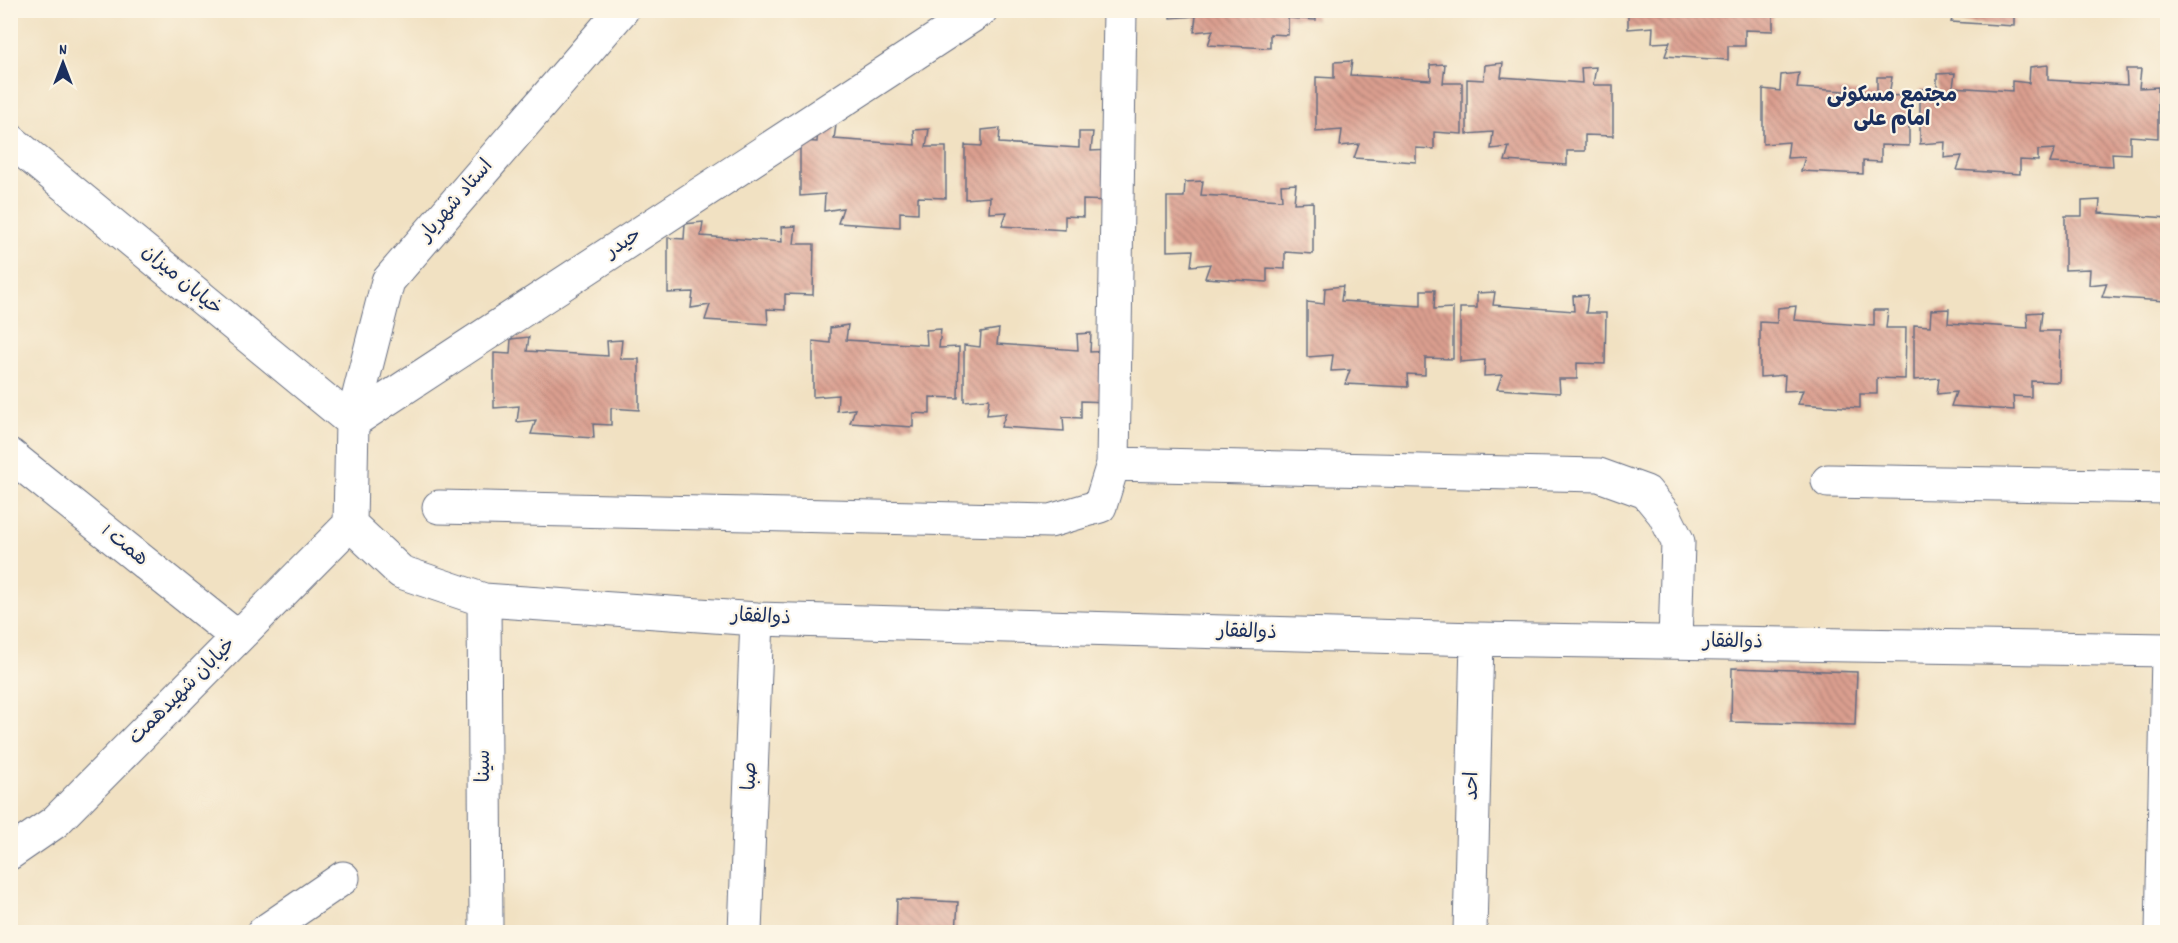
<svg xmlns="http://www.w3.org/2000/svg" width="2178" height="943" font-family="Dekko,'Playpen Sans Arabic',sans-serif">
<defs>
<pattern id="building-back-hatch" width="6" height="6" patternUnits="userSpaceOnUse" patternTransform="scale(1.5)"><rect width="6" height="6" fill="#db9f8f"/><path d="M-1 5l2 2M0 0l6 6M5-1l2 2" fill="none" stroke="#b18278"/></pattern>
</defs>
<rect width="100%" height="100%" fill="#fcf5e5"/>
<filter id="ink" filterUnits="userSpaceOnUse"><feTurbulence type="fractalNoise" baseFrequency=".0167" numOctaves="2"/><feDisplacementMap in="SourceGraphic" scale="12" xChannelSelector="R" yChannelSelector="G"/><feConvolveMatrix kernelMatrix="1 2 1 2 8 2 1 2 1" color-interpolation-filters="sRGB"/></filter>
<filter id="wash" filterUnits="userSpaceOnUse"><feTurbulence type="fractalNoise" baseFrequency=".008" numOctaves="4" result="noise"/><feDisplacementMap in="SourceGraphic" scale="24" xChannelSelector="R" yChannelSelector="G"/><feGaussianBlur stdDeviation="1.35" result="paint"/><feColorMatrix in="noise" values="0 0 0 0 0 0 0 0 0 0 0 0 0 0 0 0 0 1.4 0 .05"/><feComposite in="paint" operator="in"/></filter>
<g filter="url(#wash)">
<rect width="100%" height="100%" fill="#f1e1c2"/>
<g id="blocks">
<path fill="url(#building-back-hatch)" d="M 1170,10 L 1316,10 L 1316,20 L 1288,18 L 1288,35 L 1270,34 L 1270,48 L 1208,45 L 1213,30 L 1194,32 L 1196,16 L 1170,18 Z
M 1628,10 L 1773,10 L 1773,31 L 1745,30 L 1745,46 L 1728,46 L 1728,60 L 1665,56 L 1670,42 L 1652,43 L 1653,27 L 1628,29 Z
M 1955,10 L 2014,10 L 2014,26 L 1951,22 Z
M 1352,61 L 1350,75 L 1431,80 L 1430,65 L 1445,64 L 1443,83 L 1462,83 L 1462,134 L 1434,132 L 1434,149 L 1416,148 L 1416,162 L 1354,158 L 1359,144 L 1340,146 L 1342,130 L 1316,132 L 1316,77 L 1334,78 L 1334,62 Z
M 1503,63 L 1501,77 L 1582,83 L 1581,68 L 1596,67 L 1593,85 L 1613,85 L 1613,136 L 1585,135 L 1585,151 L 1567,151 L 1567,165 L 1505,161 L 1509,147 L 1491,149 L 1493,132 L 1467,134 L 1467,79 L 1484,80 L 1485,65 Z
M 2048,65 L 2048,80 L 2127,85 L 2126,69 L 2141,69 L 2139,88 L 2158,87 L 2158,138 L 2130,136 L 2130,154 L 2112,153 L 2113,166 L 2050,163 L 2055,149 L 2038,150 L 2038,161 L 2020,160 L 2020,174 L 1957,170 L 1962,156 L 1944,158 L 1945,142 L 1920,144 L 1920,89 L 1937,90 L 1937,74 L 1955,73 L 1953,87 L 2012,91 L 2012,81 L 2029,83 L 2030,67 Z
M 1799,73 L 1797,88 L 1877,93 L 1877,77 L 1892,77 L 1889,96 L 1909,95 L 1909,146 L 1881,145 L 1881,162 L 1863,161 L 1863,174 L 1801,171 L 1805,157 L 1787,158 L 1789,142 L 1763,144 L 1763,89 L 1780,91 L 1781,75 Z
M 836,125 L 834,139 L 915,145 L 914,130 L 929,129 L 926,147 L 946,147 L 946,198 L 918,197 L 918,213 L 900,212 L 900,227 L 838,223 L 843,208 L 824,211 L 825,194 L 800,196 L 800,141 L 817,142 L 818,127 Z
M 1000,128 L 999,143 L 1079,148 L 1079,132 L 1093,132 L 1091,151 L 1111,150 L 1111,201 L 1083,200 L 1083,217 L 1065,216 L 1065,230 L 1002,226 L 1007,212 L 989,213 L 990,197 L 965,199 L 965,145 L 982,146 L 982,130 Z
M 1203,181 L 1201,195 L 1282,200 L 1281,185 L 1296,184 L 1294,203 L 1313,202 L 1313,254 L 1285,252 L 1285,269 L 1267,268 L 1267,282 L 1205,278 L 1210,264 L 1191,266 L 1193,250 L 1167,251 L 1167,197 L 1184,197 L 1185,182 Z
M 2100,200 L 2099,213 L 2168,218 L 2168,287 L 2165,287 L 2165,301 L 2102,297 L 2107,283 L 2089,285 L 2090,269 L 2065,270 L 2065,216 L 2082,216 L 2082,201 Z
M 703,222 L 701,236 L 782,242 L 781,227 L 796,226 L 794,244 L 814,244 L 813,295 L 785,294 L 785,310 L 767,309 L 768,324 L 705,320 L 710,305 L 691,308 L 693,292 L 668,293 L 668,238 L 684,239 L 685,224 Z
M 1343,286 L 1341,301 L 1421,306 L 1421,290 L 1435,290 L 1434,309 L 1453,308 L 1453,359 L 1425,358 L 1425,375 L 1407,374 L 1408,387 L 1345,384 L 1350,370 L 1331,371 L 1333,355 L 1307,357 L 1307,302 L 1324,304 L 1325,288 Z
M 1495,292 L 1493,305 L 1574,311 L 1573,296 L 1588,295 L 1586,313 L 1606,313 L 1605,364 L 1577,363 L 1577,379 L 1559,379 L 1560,393 L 1497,389 L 1502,375 L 1484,376 L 1485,360 L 1460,362 L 1460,308 L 1477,308 L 1477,293 Z
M 1796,306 L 1794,320 L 1874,326 L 1874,310 L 1888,310 L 1886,328 L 1906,328 L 1905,379 L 1877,378 L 1877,394 L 1860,394 L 1860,408 L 1798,404 L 1803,390 L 1784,391 L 1785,375 L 1760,377 L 1760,322 L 1777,323 L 1778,308 Z
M 1949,309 L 1948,323 L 2028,328 L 2027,313 L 2042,312 L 2040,331 L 2060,331 L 2059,382 L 2031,381 L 2031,397 L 2013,396 L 2014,410 L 1951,406 L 1956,392 L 1937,394 L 1939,378 L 1914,380 L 1914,325 L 1930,326 L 1931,310 Z
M 848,325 L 846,340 L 927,345 L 926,330 L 941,329 L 939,348 L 959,347 L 958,398 L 930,397 L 930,414 L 913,413 L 913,427 L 850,423 L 855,409 L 837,411 L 838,395 L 813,397 L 813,341 L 830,343 L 830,328 Z
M 999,329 L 997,344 L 1078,350 L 1077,334 L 1091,333 L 1090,352 L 1109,351 L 1109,402 L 1081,401 L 1081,418 L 1063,417 L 1064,431 L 1001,427 L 1006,413 L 987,415 L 989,399 L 964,401 L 964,345 L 980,347 L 981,332 Z
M 529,337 L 527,351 L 608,356 L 607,341 L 622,340 L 620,359 L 639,359 L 639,410 L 611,408 L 611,425 L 593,424 L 594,438 L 531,434 L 536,420 L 517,422 L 519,406 L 494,408 L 494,353 L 510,354 L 511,339 Z
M 1732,668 L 1857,672 L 1855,725 L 1731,722 Z
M 897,899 L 958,902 L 956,932 L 896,932 Z"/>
</g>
</g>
<g filter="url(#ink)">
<use href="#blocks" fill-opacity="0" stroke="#666d81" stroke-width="1.5"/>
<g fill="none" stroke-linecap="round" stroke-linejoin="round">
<g stroke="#666d81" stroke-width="35">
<path id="minor" d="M 1120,10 L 1113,464 L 1599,475 L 1646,492 L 1664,514 L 1678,542 L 1675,642
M 10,140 L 352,422 L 388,281 L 622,10
M 10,455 L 237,637
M 1828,481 L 2168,487
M 439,507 L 1050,521 L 1100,506 L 1113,464
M 350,524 L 401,572 L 484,600 L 757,619 L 1477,639 L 2168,650
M 350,524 L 352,422 L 981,10
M 484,600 L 486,932
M 10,853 L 55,822 L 350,524
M 264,932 L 343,878
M 745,932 L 757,619
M 1470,932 L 1477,639
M 2162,932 L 2168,655"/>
</g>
<use href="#minor" stroke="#fff" stroke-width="33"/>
</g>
</g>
<g text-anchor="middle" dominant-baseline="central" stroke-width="4.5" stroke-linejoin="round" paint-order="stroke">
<g font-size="20" fill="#1b2f5e" stroke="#fcf5e5">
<text transform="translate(457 201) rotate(-49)">استاد شهریار</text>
<text transform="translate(624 244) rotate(-33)">حیدر</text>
<text transform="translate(181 281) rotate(40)">خیابان میزان</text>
<text transform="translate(124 546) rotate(39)">همت 1</text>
<text transform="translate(761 618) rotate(3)">ذوالفقار</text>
<text transform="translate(1247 633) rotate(2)">ذوالفقار</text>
<text transform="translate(1733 643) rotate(1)">ذوالفقار</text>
<text transform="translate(183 692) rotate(-45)">خیابان شهیدهمت</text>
<text transform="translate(485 766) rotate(-90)">سینا</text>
<text transform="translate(751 776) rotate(-88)">صبا</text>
<text transform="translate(1473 786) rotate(-89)">احد</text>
</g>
<g font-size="21" font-weight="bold" fill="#1b2f5e" stroke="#fcf5e5">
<text x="1892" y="97">مجتمع مسکونی<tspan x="1892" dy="24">امام علی</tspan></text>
</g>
</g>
<rect width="2178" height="943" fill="none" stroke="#fcf5e5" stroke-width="36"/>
<g transform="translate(63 63)" stroke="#fcf5e5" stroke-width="4.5" paint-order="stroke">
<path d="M0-4.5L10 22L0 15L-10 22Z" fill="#1b2f5e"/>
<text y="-9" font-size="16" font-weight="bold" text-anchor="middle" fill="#1b2f5e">N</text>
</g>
</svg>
